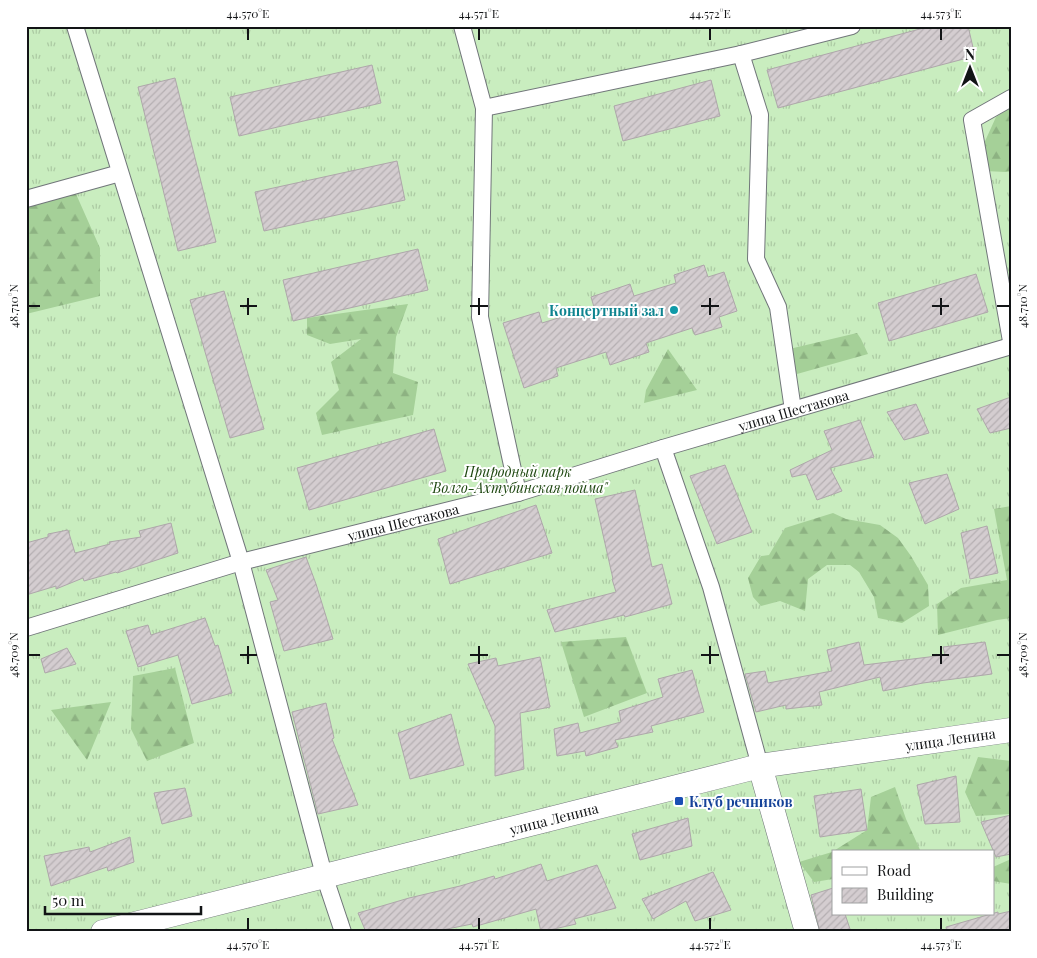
<svg xmlns="http://www.w3.org/2000/svg" width="1037" height="958" font-family="'Playfair Display',serif">
<defs>
<pattern id="grass-tufts" width="24" height="20" patternUnits="userSpaceOnUse" patternTransform="scale(1.25)"><rect width="24" height="20" fill="#c9edbf"/><path d="M3 7l-1-3M5 7V3M7 7l1-3M15 17l-1-3M17 17v-4M19 17l1-3" fill="none" stroke="#accaa3"/></pattern>
<pattern id="forest-firs" width="22" height="20" patternUnits="userSpaceOnUse" patternTransform="scale(1.25)"><rect width="22" height="20" fill="#a5d098"/><path d="M5 1l3.5 6h-7zM16 11l3.5 6h-7z" fill="#8db282"/></pattern>
<pattern id="building-hatch" width="6" height="6" patternUnits="userSpaceOnUse" patternTransform="scale(1.25)"><rect width="6" height="6" fill="#d4cdd0"/><path d="M-1 1l2-2M0 6l6-6M5 7l2-2" fill="none" stroke="#b5afb2"/></pattern>
</defs>
<rect width="100%" height="100%" fill="#f3f8fd"/>
<path fill="url(#grass-tufts)" fill-rule="evenodd" d="M 26,26 L 1011,26 L 1011,932 L 26,932 ZM 833,852 L 993,852 L 993,914 L 833,914 Z"/>
<path fill="url(#forest-firs)" d="M 1011,107 L 1011,171 L 1006,172 L 985,171 L 981,150 L 996,117 Z
M 45,193 L 76,194 L 100,248 L 100,296 L 26,314 L 26,201 Z
M 408,304 L 396,337 L 393,373 L 418,382 L 413,415 L 322,435 L 316,413 L 339,390 L 331,362 L 361,339 L 330,344 L 307,335 L 307,318 Z
M 857,333 L 861,339 L 868,354 L 797,374 L 785,350 Z
M 668,349 L 697,390 L 644,403 L 646,390 Z
M 1011,506 L 1011,618 L 997,620 L 938,635 L 937,604 L 961,588 L 1007,580 L 994,509 Z
M 833,513 L 846,519 L 880,525 L 898,538 L 911,556 L 928,585 L 929,606 L 902,623 L 878,618 L 874,597 L 859,572 L 850,565 L 827,565 L 808,579 L 805,611 L 780,601 L 761,606 L 753,597 L 748,578 L 761,556 L 769,555 L 785,528 Z
M 626,637 L 647,693 L 584,717 L 561,642 Z
M 175,668 L 194,743 L 147,761 L 131,729 L 133,676 Z
M 111,702 L 87,760 L 51,710 Z
M 978,757 L 1011,761 L 1011,814 L 976,816 L 965,792 Z
M 895,787 L 906,819 L 921,852 L 833,852 L 833,879 L 814,882 L 799,862 L 832,852 L 867,830 L 871,797 Z
M 1011,859 L 1011,884 L 993,881 L 993,867 Z"/>
<path fill="url(#building-hatch)" stroke="#aea7aa" d="M 931,26 L 968,26 L 975,56 L 778,108 L 767,70 Z
M 372,65 L 381,103 L 239,136 L 230,97 Z
M 175,78 L 216,242 L 178,251 L 138,87 Z
M 711,80 L 720,116 L 623,141 L 614,106 Z
M 397,161 L 405,200 L 264,231 L 255,192 Z
M 418,249 L 428,290 L 293,321 L 283,280 Z
M 704,265 L 708,277 L 724,272 L 737,311 L 719,317 L 722,327 L 695,335 L 692,328 L 646,343 L 649,352 L 610,365 L 606,352 L 556,368 L 558,376 L 524,388 L 503,323 L 539,312 L 542,323 L 594,307 L 591,297 L 630,284 L 634,296 L 676,283 L 674,275 Z
M 976,274 L 988,312 L 889,341 L 878,303 Z
M 224,291 L 264,429 L 230,438 L 190,300 Z
M 1011,397 L 1011,428 L 990,433 L 977,409 Z
M 916,404 L 929,433 L 904,440 L 887,412 Z
M 860,420 L 874,457 L 830,468 L 842,491 L 817,500 L 806,474 L 792,477 L 790,470 L 832,450 L 824,431 Z
M 434,429 L 446,471 L 309,510 L 297,468 Z
M 725,465 L 752,532 L 717,544 L 690,476 Z
M 947,474 L 959,509 L 925,524 L 909,483 Z
M 635,490 L 652,567 L 662,564 L 672,604 L 625,617 L 624,615 L 555,632 L 547,610 L 616,592 L 612,579 L 613,579 L 595,499 Z
M 536,505 L 552,553 L 450,584 L 438,539 Z
M 171,523 L 178,553 L 117,573 L 116,572 L 84,581 L 83,578 L 56,589 L 56,586 L 26,595 L 26,543 L 48,537 L 48,534 L 68,530 L 75,553 L 110,544 L 109,542 L 141,537 L 139,531 Z
M 987,526 L 998,573 L 970,579 L 961,533 Z
M 306,557 L 316,584 L 333,639 L 284,651 L 270,602 L 278,600 L 266,570 Z
M 205,618 L 215,646 L 218,645 L 232,693 L 192,704 L 178,655 L 138,667 L 126,631 L 148,625 L 151,635 Z
M 859,642 L 864,665 L 945,655 L 943,647 L 985,642 L 992,674 L 923,683 L 883,691 L 880,677 L 819,692 L 822,705 L 786,709 L 786,705 L 756,712 L 745,674 L 765,671 L 768,683 L 832,671 L 827,650 Z
M 67,648 L 76,664 L 45,673 L 41,659 Z
M 540,657 L 550,707 L 520,713 L 524,769 L 495,776 L 495,726 L 468,664 L 496,658 L 498,666 Z
M 692,670 L 704,712 L 651,726 L 653,732 L 615,740 L 618,747 L 586,756 L 585,751 L 557,756 L 554,729 L 578,723 L 580,733 L 621,722 L 619,711 L 663,697 L 658,679 Z
M 326,703 L 334,738 L 332,739 L 358,805 L 318,814 L 292,712 Z
M 451,714 L 464,765 L 410,779 L 398,733 Z
M 956,776 L 960,822 L 925,824 L 917,785 Z
M 185,788 L 192,816 L 162,824 L 154,793 Z
M 861,789 L 867,830 L 820,837 L 814,796 Z
M 1011,815 L 1011,854 L 996,857 L 981,822 Z
M 688,818 L 692,846 L 640,860 L 632,834 Z
M 130,837 L 134,862 L 108,871 L 107,867 L 51,886 L 44,856 L 89,847 L 90,852 Z
M 541,864 L 547,881 L 597,865 L 616,908 L 574,919 L 576,924 L 541,932 L 536,909 L 473,927 L 472,924 L 432,932 L 366,932 L 358,913 L 409,898 L 460,886 L 494,876 L 495,879 Z
M 713,872 L 731,910 L 695,921 L 686,901 L 653,919 L 642,899 Z
M 833,888 L 833,914 L 845,914 L 851,932 L 820,932 L 811,895 Z
M 1011,911 L 1011,932 L 947,932 L 946,927 L 998,912 L 998,914 Z"/>
<g fill="none" stroke-linecap="round" stroke-linejoin="round">
<g stroke="#71767a" stroke-width="18">
<g id="street">
<path d="M 75,26 L 241,562 L 324,875 L 343,932"/>
<path d="M 462,26 L 484,108 L 480,317 L 518,493"/>
<path d="M 741,54 L 760,115 L 756,259 L 778,307 L 793,410"/>
<path d="M 1011,98 L 972,120 L 1011,341"/>
<path d="M 484,108 L 741,54 L 852,26"/>
<path d="M 26,199 L 120,173"/>
<path d="M 663,448 L 711,587 L 760,766"/>
<path id="s1" d="M 26,628 L 241,562 L 518,493 L 663,448 L 1011,346"/>
</g>
</g>
<g stroke="#71767a" stroke-width="25">
<g id="secondary">
<path d="M 760,766 L 807,932"/>
<path id="s2" d="M 103,932 L 760,766 L 1011,730"/>
</g>
</g>
<use href="#street" stroke="#fff" stroke-width="16"/>
<use href="#secondary" stroke="#fff" stroke-width="24"/>
</g>
<path fill="none" stroke="#121416" stroke-width="2" d="M 248,28 L 248,40M 479,28 L 479,40M 710,28 L 710,40M 941,28 L 941,40M 248,298 L 248,315M 479,298 L 479,315M 710,298 L 710,315M 941,298 L 941,315M 28,306 L 40,306M 240,306 L 257,306M 470,306 L 488,306M 701,306 L 719,306M 932,306 L 949,306M 997,306 L 1010,306M 248,646 L 248,664M 479,646 L 479,664M 710,646 L 710,664M 941,646 L 941,664M 28,655 L 40,655M 240,655 L 257,655M 470,655 L 488,655M 701,655 L 719,655M 932,655 L 949,655M 997,655 L 1010,655M 248,918 L 248,930M 479,918 L 479,930M 710,918 L 710,930M 941,918 L 941,930"/>
<circle fill="#0f9aa8" stroke="#fff" stroke-width="2" cx="674" cy="310" r="5"/>
<rect fill="#1a4fb4" stroke="#fff" stroke-width="2" x="674" y="796" width="10" height="10" rx="2.5"/>
<g text-anchor="middle" dominant-baseline="central" stroke-width="4" stroke-linejoin="round" paint-order="stroke">
<g font-size="14" font-weight="bold" fill="#0d838f" stroke="#fff" text-anchor="end">
<text x="664" y="310">Концертный зал</text>
</g>
<g font-size="14" fill="#121416" stroke="#fff">
<text stroke="none"><textPath href="#s1" startOffset="798">улица Шестакова</textPath></text>
<text stroke="none"><textPath href="#s1" startOffset="392">улица Шестакова</textPath></text>
<text stroke="none"><textPath href="#s2" startOffset="870">улица Ленина</textPath></text>
<text stroke="none"><textPath href="#s2" startOffset="465">улица Ленина</textPath></text>
</g>
<g font-size="14" font-style="italic" fill="#1f4811" stroke="#fff">
<text x="518" y="471">Природный парк<tspan x="518" dy="16">"Волго-Ахтубинская пойма"</tspan></text>
</g>
<g font-size="14" font-weight="bold" fill="#164399" stroke="#fff" text-anchor="start">
<text x="689" y="801">Клуб речников</text>
</g>
</g>
<rect width="1037" height="958" fill="none" stroke="#ffffff" stroke-width="55"/>
<rect x="832" y="850" width="162" height="65" fill="#ffffff" stroke="#a0a1a2"/>
<rect x="842" y="867" width="25" height="8" fill="#ffffff" stroke="#a0a1a2"/>
<text x="877" y="876" font-size="15" fill="#121416">Road</text>
<rect x="842" y="888" width="25" height="15" fill="url(#building-hatch)" stroke="#a0a1a2"/>
<text x="877" y="900" font-size="15" fill="#121416">Building</text>
<g transform="translate(970 68)" stroke="#ffffff" stroke-width="4" paint-order="stroke">
<path d="M0-4L9 19L0 12L-9 19Z" fill="#121416"/>
<text y="-8" font-size="14" font-weight="bold" text-anchor="middle" fill="#121416">N</text>
</g>
<path d="M45 906v8h156v-8" fill="none" stroke="#121416" stroke-width="2.5"/>
<text x="52" y="906" font-size="15" fill="#121416" stroke="#ffffff" stroke-width="4" paint-order="stroke">50 m</text>
<rect x="28" y="28" width="982" height="902" fill="none" stroke="#121416" stroke-width="2"/>
<g font-size="12" text-anchor="middle" fill="#121416">
<text x="248" y="18">44.570°E</text>
<text x="479" y="18">44.571°E</text>
<text x="710" y="18">44.572°E</text>
<text x="941" y="18">44.573°E</text>
<text transform="translate(14 306) rotate(-90)" y="4">48.710°N</text>
<text transform="translate(1023 306) rotate(-90)" y="4">48.710°N</text>
<text transform="translate(14 655) rotate(-90)" y="4">48.709°N</text>
<text transform="translate(1023 655) rotate(-90)" y="4">48.709°N</text>
<text x="248" y="949">44.570°E</text>
<text x="479" y="949">44.571°E</text>
<text x="710" y="949">44.572°E</text>
<text x="941" y="949">44.573°E</text>
</g>
</svg>
